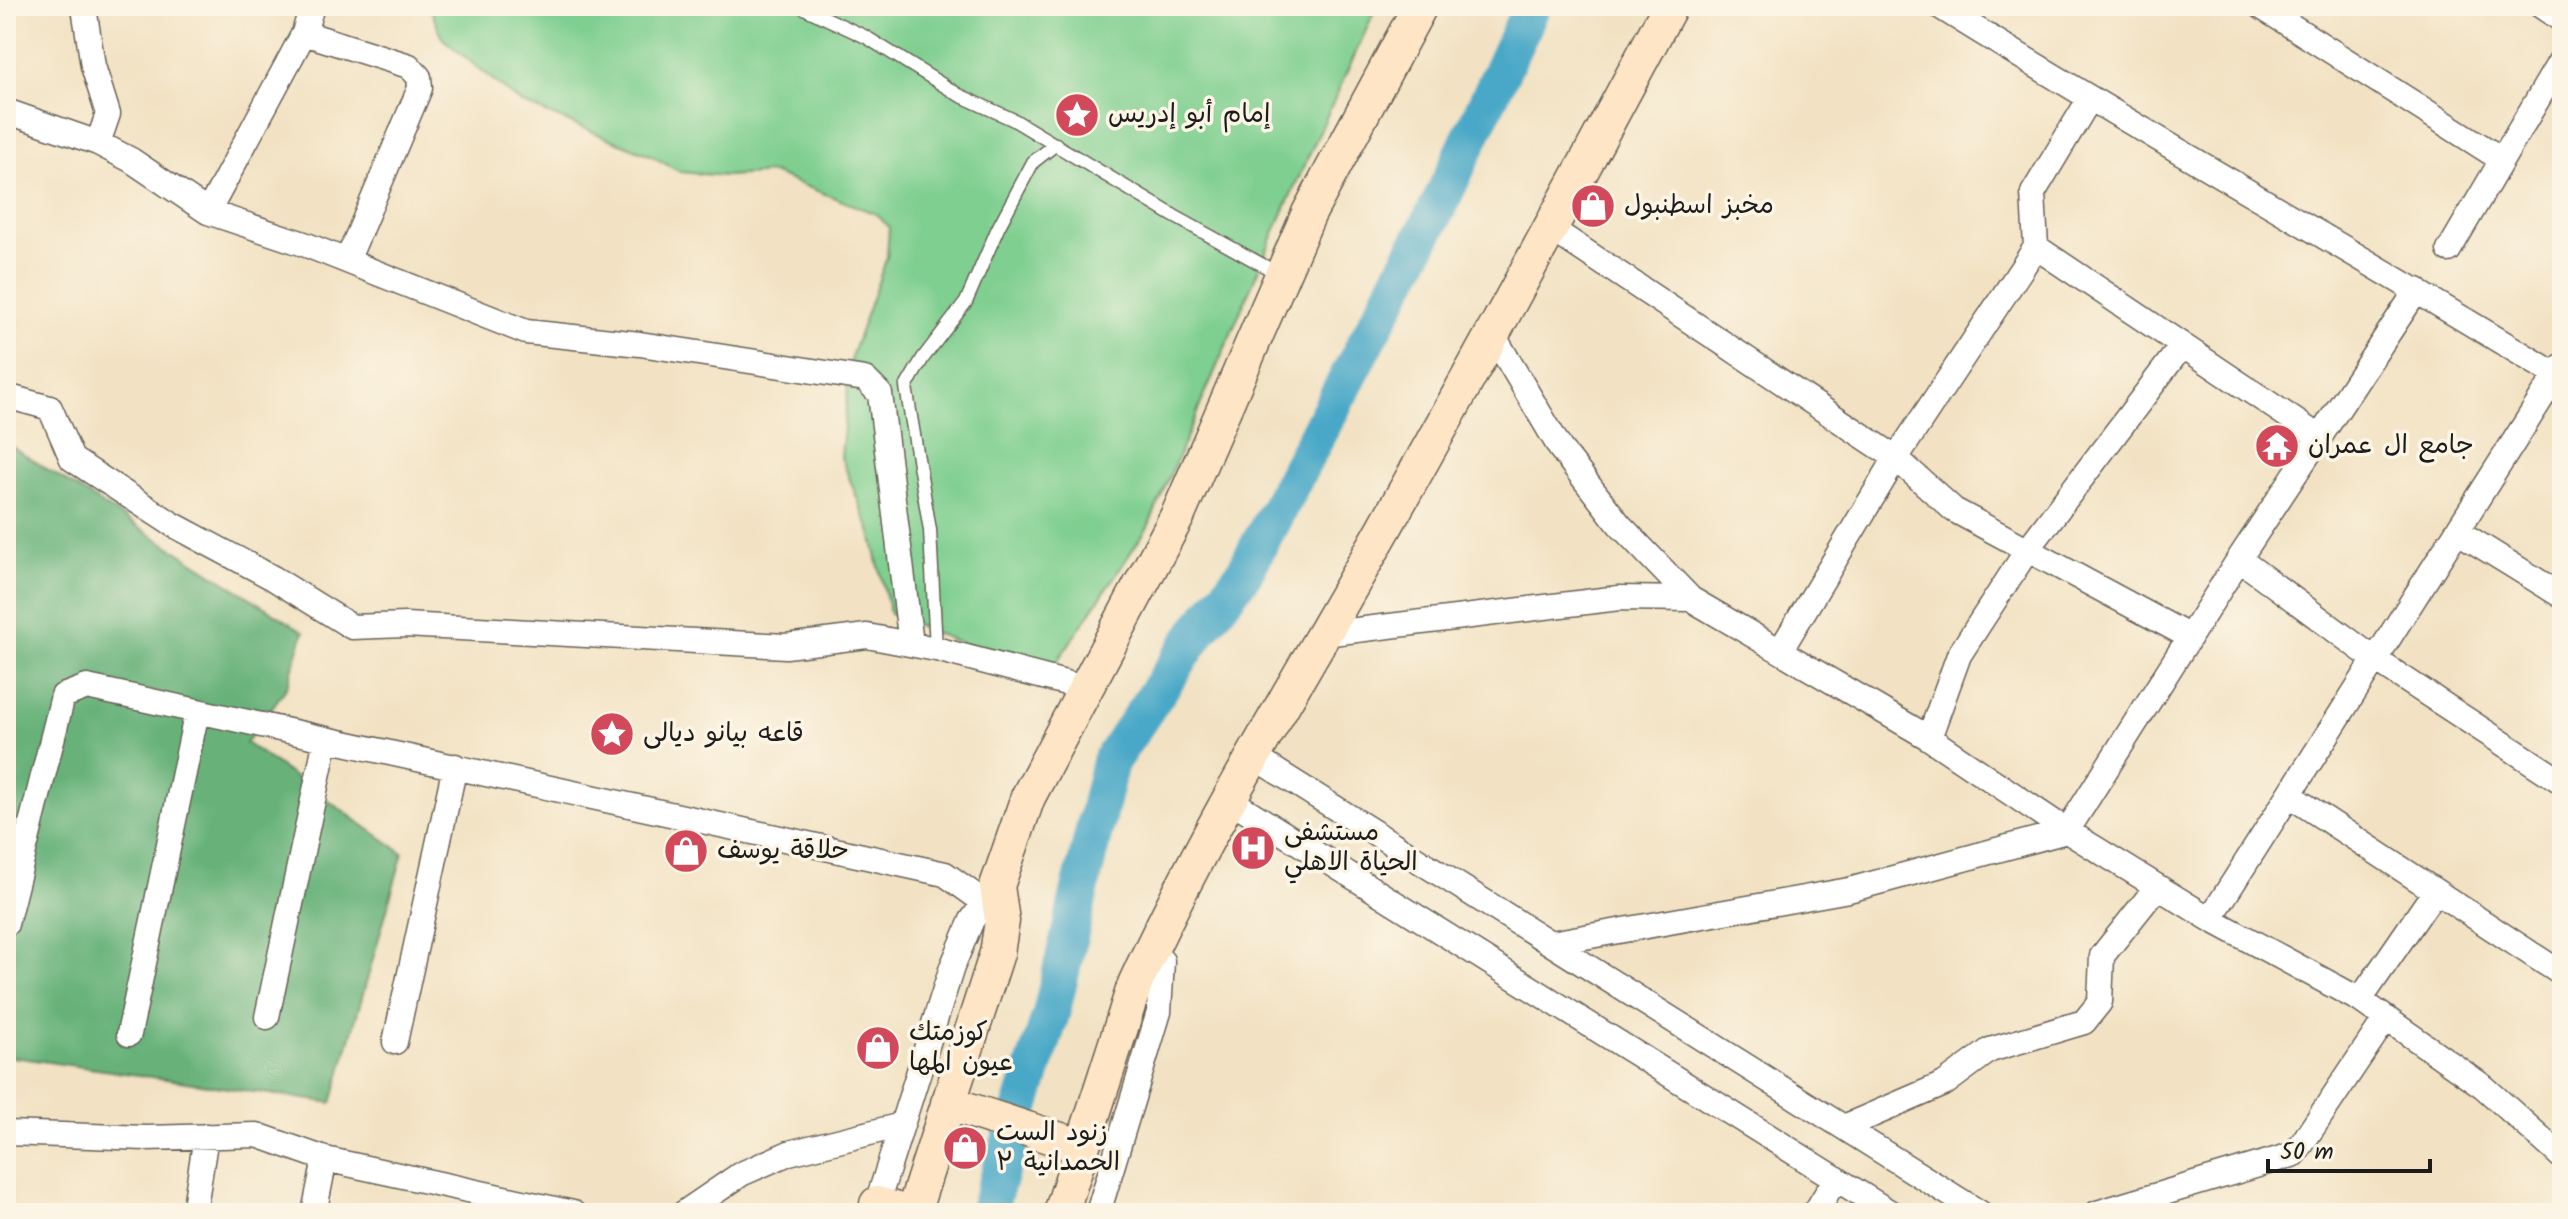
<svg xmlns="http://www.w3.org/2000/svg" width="2568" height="1219" font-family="Kalam,'Playpen Sans Arabic',sans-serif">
<rect width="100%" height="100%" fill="#fcf5e5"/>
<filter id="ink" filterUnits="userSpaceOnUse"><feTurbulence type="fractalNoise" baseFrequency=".0125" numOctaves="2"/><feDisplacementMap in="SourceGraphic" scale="16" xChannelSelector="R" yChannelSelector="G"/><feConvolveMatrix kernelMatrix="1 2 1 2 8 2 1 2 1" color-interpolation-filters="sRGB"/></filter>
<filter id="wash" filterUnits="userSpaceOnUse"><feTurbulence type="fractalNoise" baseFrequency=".006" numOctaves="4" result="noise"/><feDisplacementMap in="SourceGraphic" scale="32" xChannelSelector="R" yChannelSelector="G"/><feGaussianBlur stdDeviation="1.8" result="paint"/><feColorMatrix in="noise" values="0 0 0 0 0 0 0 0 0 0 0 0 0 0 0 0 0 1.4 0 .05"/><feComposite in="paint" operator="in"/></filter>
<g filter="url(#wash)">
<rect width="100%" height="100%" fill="#f2e2c3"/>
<path fill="#7fcf90" stroke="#4e7656" stroke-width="2" d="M 429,6 L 1377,6 L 1284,210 L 1148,527 L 1050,672 L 950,639 L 890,614 L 871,533 L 841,457 L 851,357 L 887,257 L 889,227 L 876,214 L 772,173 L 726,176 L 680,172 L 650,155 L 521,103 L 443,39 Z"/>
<path fill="#67b27a" stroke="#42674b" stroke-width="2" d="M 6,443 L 304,632 L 287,687 L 246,743 L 403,853 L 332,1103 L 6,1056 Z"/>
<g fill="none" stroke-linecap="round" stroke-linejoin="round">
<path stroke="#48a8c7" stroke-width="38" d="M 987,1213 L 1051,1014 L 1110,762 L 1195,636 L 1244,573 L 1438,207 L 1532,6"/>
</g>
</g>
<g filter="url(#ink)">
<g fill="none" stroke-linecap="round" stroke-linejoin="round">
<g stroke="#676156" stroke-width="15">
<path id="lane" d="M 800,6 L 866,37 L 959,95 L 1014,120 L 1174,216 L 1279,274
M 936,649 L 930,530 L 906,387 L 923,358 L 966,302 L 998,228 L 1033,162 L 1056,144"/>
</g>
<g stroke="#676156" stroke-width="27">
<path id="street" d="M 87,6 L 85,14 L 93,66 L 108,114 L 98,143
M 1939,6 C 2142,133 2352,250 2556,375
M 2260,6 L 2501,159
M 2541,6 L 2562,20
M 304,33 L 409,66 L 419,77 L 420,88 L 347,261
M 2089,100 L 2033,193 L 2036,247 L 2319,437
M 6,111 L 98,143 L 131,160 L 208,212 L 304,244 L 526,332 L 640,344 L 865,379 L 880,394 L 911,644
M 208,212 L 304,33 L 312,6
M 1550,228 L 1896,458 L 1954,510 L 2190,637
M 2449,250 L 2562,58
M 1492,333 L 1560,448 L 1619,524 L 1691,599 L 1929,738 L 2067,831 L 2210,919 L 2360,1000 L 2484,1087 L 2562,1157
M 6,396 L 50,408 L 72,459 L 172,524 L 273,578 L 352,627 L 405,625 L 786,646 L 867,636 L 936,649 L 1085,688
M 2457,531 L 2562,596
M 2239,559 L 2374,659 L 2562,782
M 1324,634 L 1619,598 L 1691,599
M 1780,651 L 1896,458 L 2036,247
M 1929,738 L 1959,655 L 2028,549 L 2181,347
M 1254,757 L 1980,1213
M 2289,795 L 2562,974
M 1230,800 L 1891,1213
M 2210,919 L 2562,366
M 6,924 L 63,696 L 87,687 L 945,874 L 984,902
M 1551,943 L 1849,890 L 2067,831 L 2239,559 L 2417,290
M 2360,1000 L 2435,891
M 267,1017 L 326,739
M 129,1034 L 197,711
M 395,1042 L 455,766
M 1844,1127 L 1944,1084 L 1990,1050 L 2084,1022 L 2100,1002 L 2102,956 L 2157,887
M 6,1133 L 146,1138 L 257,1135 L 325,1159 L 573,1213
M 194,1213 L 206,1136
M 314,1213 L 325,1159
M 684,1213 L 741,1174 L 789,1153 L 902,1125
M 874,1213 L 952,967 L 972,920 L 993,891
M 1098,1213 L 1159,1012 L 1162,961 L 1151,950
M 1815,1213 L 1836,1178
M 2097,1213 L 2295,1154 L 2386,1018"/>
</g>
<g stroke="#676156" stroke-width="37">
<path id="secondary" d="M 948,1103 L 1082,1147
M 877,1204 L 907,1213
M 913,1213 L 997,953 L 1002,921 L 997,886 L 1028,797 L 1178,515 L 1309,213 L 1420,6
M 1061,1213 L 1135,984 C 1207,826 1300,678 1385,527 C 1482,355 1577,180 1670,6"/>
</g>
<use href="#lane" stroke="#fff" stroke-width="12"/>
<use href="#street" stroke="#fff" stroke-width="24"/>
<use href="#secondary" stroke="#fde5c5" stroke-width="34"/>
</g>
</g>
<defs>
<g id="sight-disc" transform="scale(2.3)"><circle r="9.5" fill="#d1495b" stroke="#fcf5e5"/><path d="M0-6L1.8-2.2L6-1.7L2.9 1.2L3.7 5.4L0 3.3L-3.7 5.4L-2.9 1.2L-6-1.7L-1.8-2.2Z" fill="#fff"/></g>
<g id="shop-disc" transform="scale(2.3)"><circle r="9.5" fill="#d1495b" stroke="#fcf5e5"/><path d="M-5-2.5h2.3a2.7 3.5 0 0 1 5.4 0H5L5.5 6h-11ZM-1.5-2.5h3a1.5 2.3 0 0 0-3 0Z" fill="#fff"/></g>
<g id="temple-disc" transform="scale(2.3)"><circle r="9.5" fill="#d1495b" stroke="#fcf5e5"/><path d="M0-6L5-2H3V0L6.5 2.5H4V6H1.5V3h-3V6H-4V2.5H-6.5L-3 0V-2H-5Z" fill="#fff"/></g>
<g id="hospital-disc" transform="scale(2.3)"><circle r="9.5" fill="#d1495b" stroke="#fcf5e5"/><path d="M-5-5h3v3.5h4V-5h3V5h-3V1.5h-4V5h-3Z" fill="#fff"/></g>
</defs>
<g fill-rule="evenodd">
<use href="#sight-disc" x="1077" y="115"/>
<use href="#shop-disc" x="1593" y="206"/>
<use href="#temple-disc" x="2277" y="446"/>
<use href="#sight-disc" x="612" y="734"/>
<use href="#hospital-disc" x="1253" y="848"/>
<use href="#shop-disc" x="686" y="851"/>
<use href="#shop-disc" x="878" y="1048"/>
<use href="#shop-disc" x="965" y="1148"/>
</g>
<g text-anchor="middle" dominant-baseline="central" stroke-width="7" stroke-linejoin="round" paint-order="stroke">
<g font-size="26" fill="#1c1c1c" stroke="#fcf5e5" text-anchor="start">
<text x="1108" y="115">إمام أبو إدريس</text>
<text x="1624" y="206">مخبز اسطنبول</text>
<text x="2308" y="446">جامع ال عمران</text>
<text x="643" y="734">قاعه بيانو ديالى</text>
<text x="1284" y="833">مستشفى<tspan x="1284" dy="30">الحياة الاهلي</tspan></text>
<text x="717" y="851">حلاقة يوسف</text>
<text x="909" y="1033">كوزمتك<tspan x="909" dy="30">عيون المها</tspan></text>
<text x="996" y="1133">زنود الست<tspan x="996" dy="30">الحمدانية ٣</tspan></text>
</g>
</g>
<rect width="2568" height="1219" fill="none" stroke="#fcf5e5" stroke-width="32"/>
<path d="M2268 1159v12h162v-12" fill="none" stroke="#1c1c1c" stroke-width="4"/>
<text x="2280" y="1159" font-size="24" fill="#1c1c1c" stroke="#fcf5e5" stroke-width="6" paint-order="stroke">50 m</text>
</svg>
